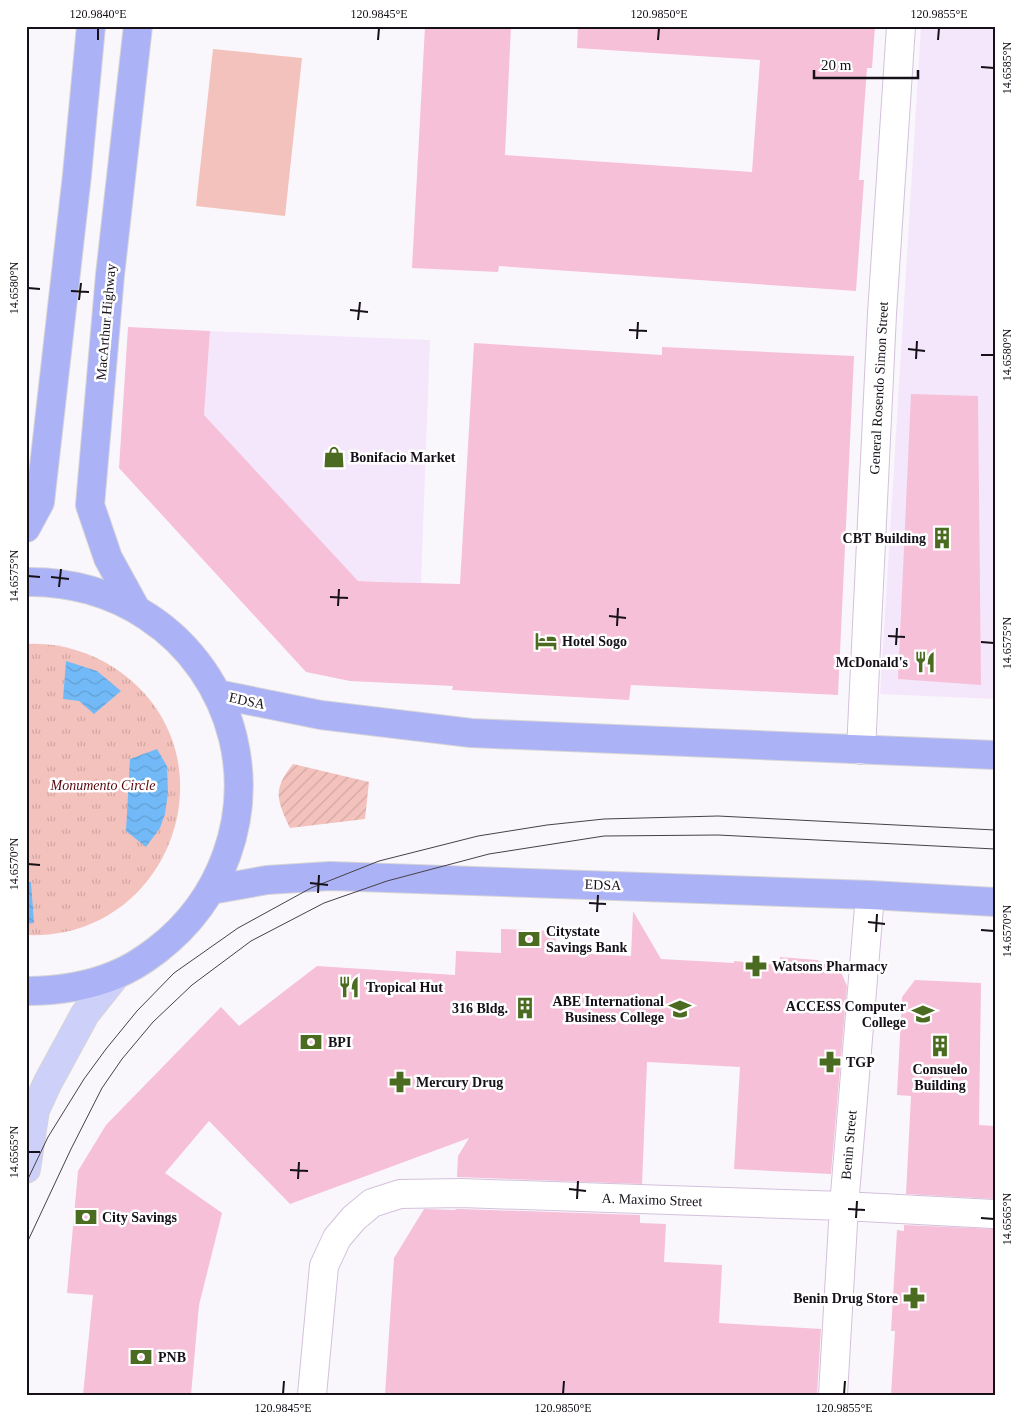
<svg xmlns="http://www.w3.org/2000/svg" width="1021" height="1421" font-family="'Times New Roman',serif">
<defs>
<pattern id="grass-tufts" width="24" height="20" patternUnits="userSpaceOnUse" patternTransform="scale(1.25)"><rect width="24" height="20" fill="#f4c2bd"/><path d="M3 7l-1-3M5 7V3M7 7l1-3M15 17l-1-3M17 17v-4M19 17l1-3" fill="none" stroke="#d0a6a2"/></pattern>
<pattern id="garden-furrows" width="10" height="10" patternUnits="userSpaceOnUse" patternTransform="scale(1.25)"><rect width="10" height="10" fill="#f4c2bd"/><path d="M-1 1l2-2M0 10L10 0M9 11l2-2" fill="none" stroke="#d0a6a2"/></pattern>
<pattern id="water-waves" width="16" height="10" patternUnits="userSpaceOnUse" patternTransform="scale(1.25)"><rect width="16" height="10" fill="#72baf7"/><path d="M0 5q4-4 8 0t8 0" fill="none" stroke="#629fd3"/></pattern>
</defs>
<rect width="100%" height="100%" fill="#faf7fc"/>
<path fill="#f5e7fb" d="M 921,26 L 995,26 L 995,699 L 880,694 Z
M 210,331 L 430,340 L 421,583 L 357,581 L 204,415 Z"/>
<path fill="url(#grass-tufts)" d="M 26,644 C 56,642 88,651 113,667 C 239,748 175,941 26,935 Z"/>
<path fill="url(#garden-furrows)" d="M 293,764 L 369,782 L 365,819 L 290,828 C 277,800 272,790 293,764 Z"/>
<path fill="#f4c2bd" d="M 213,49 L 302,58 L 285,216 L 196,206 Z"/>
<path fill="url(#water-waves)" d="M 66,661 L 97,671 L 121,691 L 94,714 L 79,701 L 63,699 Z
M 157,749 L 167,766 L 168,793 L 165,814 L 160,828 L 146,847 L 126,831 L 130,759 Z
M 26,882 L 31,882 L 34,923 L 26,924 Z"/>
<path fill="#f6c0d8" d="M 425,26 L 511,26 L 505,155 L 752,172 L 760,60 L 577,48 L 578,26 L 875,26 L 872,68 L 867,68 L 859,180 L 864,180 L 856,291 L 499,266 L 498,272 L 412,268 Z
M 128,327 L 210,331 L 204,415 L 358,581 L 381,582 L 460,584 L 474,343 L 662,355 L 662,347 L 854,356 L 838,695 L 631,685 L 629,700 L 452,690 L 453,686 L 350,681 L 306,672 L 119,468 Z
M 911,394 L 978,396 L 981,685 L 898,679 Z
M 633,911 L 661,959 L 734,963 L 734,961 L 779,965 L 780,957 L 817,960 L 840,970 L 847,986 L 831,1174 L 734,1169 L 740,1067 L 647,1062 L 642,1184 L 457,1177 L 458,1156 L 469,1138 L 290,1204 L 209,1121 L 165,1173 L 222,1213 L 199,1305 L 191,1395 L 83,1395 L 93,1295 L 67,1293 L 78,1171 L 106,1125 L 221,1007 L 239,1026 L 317,966 L 455,975 L 456,951 L 501,953 L 501,929 L 556,931 L 555,952 L 631,956 Z
M 915,980 L 981,983 L 979,1125 L 995,1126 L 995,1199 L 906,1194 L 911,1096 L 897,1095 L 902,997 Z
M 424,1209 L 455,1210 L 456,1209 L 461,1209 L 640,1215 L 640,1223 L 666,1224 L 664,1262 L 722,1265 L 719,1323 L 821,1329 L 817,1395 L 385,1395 L 394,1258 Z
M 904,1225 L 995,1229 L 995,1395 L 891,1395 L 895,1331 L 891,1331 L 897,1230 L 904,1231 Z"/>
<g fill="none" stroke-linecap="round" stroke-linejoin="round">
<g stroke="#d3c1db" stroke-width="30">
<path id="street" d="M 861,750 L 882,314 L 901,26
M 312,1395 L 324,1266 L 337,1238 L 354,1218 L 372,1203 L 400,1194 L 461,1193 L 844,1206 L 993,1214
M 833,1395 L 844,1206 L 870,895"/>
</g>
<g stroke="#d5d4d6" stroke-width="30">
<path id="primary" d="M 26,1169 L 35,1110 L 48,1082 L 85,1014 L 116,975"/>
</g>
<g stroke="#d5d4d6" stroke-width="30">
<path id="highway" d="M 26,528 L 40,502 L 77,175 L 91,26
M 26,582 C 69,581 113,593 148,617 C 191,645 221,689 233,738 C 252,818 222,900 157,950 C 144,960 130,969 115,975 C 86,987 57,991 26,991
M 136,609 L 108,558 L 90,505 L 110,275 L 138,26
M 217,694 L 321,715 L 471,733 L 995,755
M 211,890 L 267,880 L 330,876 L 870,895 L 995,902"/>
</g>
<use href="#street" stroke="#fff" stroke-width="28"/>
<use href="#primary" stroke="#cdd1fa" stroke-width="28"/>
<use href="#highway" stroke="#acb2f6" stroke-width="28"/>
<path stroke="#464149" stroke-width="1" d="M 26,1183 L 48,1137 L 84,1079 L 106,1049 L 137,1011 L 174,973 L 238,928 L 311,888 L 379,861 L 478,836 L 547,825 L 604,819 L 718,816 L 995,830
M 26,1245 L 71,1149 L 102,1088 L 122,1059 L 153,1022 L 192,985 L 251,941 L 324,903 L 387,881 L 489,854 L 604,836 L 718,835 L 995,849"/>
</g>
<path fill="none" stroke="#161019" stroke-width="2" d="M 98,40 L 98,28M 378,40 L 379,28M 658,40 L 659,28M 938,40 L 939,28M 981,67 L 994,68M 28,288 L 40,289M 71,291 L 89,292M 79,300 L 81,283M 350,310 L 368,312M 358,320 L 360,302M 629,330 L 647,331M 637,339 L 638,322M 908,349 L 925,351M 981,355 L 994,355M 916,359 L 917,341M 28,576 L 40,577M 51,577 L 69,579M 59,587 L 61,569M 330,597 L 348,598M 338,606 L 339,589M 609,616 L 626,618M 617,626 L 618,608M 888,636 L 905,637M 981,642 L 994,643M 896,645 L 897,628M 28,864 L 40,865M 310,883 L 328,885M 318,893 L 319,875M 589,903 L 606,904M 597,912 L 598,895M 868,922 L 885,924M 981,930 L 994,931M 876,932 L 877,914M 28,1152 L 40,1152M 290,1170 L 308,1171M 298,1179 L 299,1162M 569,1189 L 586,1191M 577,1199 L 578,1181M 848,1209 L 865,1210M 856,1218 L 857,1201M 981,1218 L 994,1219M 283,1394 L 284,1381M 563,1394 L 564,1381M 844,1394 L 845,1381"/>
<defs>
<g id="shop-bare" transform="scale(1.725)"><path d="M-5-2.5h2.3a2.7 3.5 0 0 1 5.4 0H5L5.5 6h-11ZM-1.5-2.5h3a1.5 2.3 0 0 0-3 0Z" fill="#4b6b21" stroke="#fff" stroke-width="2.5" paint-order="stroke"/></g>
<g id="building-bare" transform="scale(1.725)"><path d="M-4-6H4V6H1V3H-1V6H-4ZM-2.5-4.3h1.7v1.8h-1.7ZM.8-4.3h1.7v1.8H.8ZM-2.5-1h1.7V.8h-1.7ZM.8-1h1.7V.8H.8Z" fill="#4b6b21" stroke="#fff" stroke-width="2.5" paint-order="stroke"/></g>
<g id="hotel-bare" transform="scale(1.725)"><path d="M-6-4.5h1.5V1H6V5H4.5V3h-9V5H-6ZM-4 0a1.8 1.8 0 1 1 3.6 0ZM.5 0V-2.5h3Q6-2.5 6 0Z" fill="#4b6b21" stroke="#fff" stroke-width="2.5" paint-order="stroke"/></g>
<g id="restaurant-bare" transform="scale(1.725)"><path d="M-5-6h1v4h1v-4h1v4h1v-4h1v5L-1.5 .5V6h-2V.5L-5-1ZM5-6V6H3V1.5H1.5Q1.5-4 5-6Z" fill="#4b6b21" stroke="#fff" stroke-width="2.5" paint-order="stroke"/></g>
<g id="bank-bare" transform="scale(1.725)"><path d="M-6-4H6V4H-6ZM0-2.3a2.3 2.3 0 1 0 0 4.6a2.3 2.3 0 1 0 0-4.6Z" fill="#4b6b21" stroke="#fff" stroke-width="2.5" paint-order="stroke"/></g>
<g id="pharmacy-bare" transform="scale(1.725)"><path d="M-2-6h4v4h4v4h-4v4h-4v-4h-4v-4h4Z" fill="#4b6b21" stroke="#fff" stroke-width="2.5" paint-order="stroke"/></g>
<g id="university-bare" transform="scale(1.725)"><path d="M0-5L7-2L0 1L-7-2ZM-4 1L0 2.5L4 1V4Q0 6-4 4Z" fill="#4b6b21" stroke="#fff" stroke-width="2.5" paint-order="stroke"/></g>
</defs>
<g fill-rule="evenodd">
<use href="#shop-bare" x="334" y="457"/>
<use href="#building-bare" x="942" y="538"/>
<use href="#hotel-bare" x="546" y="641"/>
<use href="#restaurant-bare" x="925" y="662"/>
<use href="#bank-bare" x="529" y="939"/>
<use href="#pharmacy-bare" x="756" y="966"/>
<use href="#restaurant-bare" x="349" y="987"/>
<use href="#building-bare" x="525" y="1008"/>
<use href="#university-bare" x="680" y="1009"/>
<use href="#university-bare" x="923" y="1014"/>
<use href="#bank-bare" x="311" y="1042"/>
<use href="#building-bare" x="940" y="1046"/>
<use href="#pharmacy-bare" x="830" y="1062"/>
<use href="#pharmacy-bare" x="400" y="1082"/>
<use href="#bank-bare" x="86" y="1217"/>
<use href="#pharmacy-bare" x="914" y="1298"/>
<use href="#bank-bare" x="141" y="1357"/>
</g>
<g text-anchor="middle" dominant-baseline="central" stroke-width="5" stroke-linejoin="round" paint-order="stroke">
<g font-size="14" fill="#161019" stroke="#fff">
<text transform="translate(106 322) rotate(-85)">MacArthur Highway</text>
<text transform="translate(879 388) rotate(-87)">General Rosendo Simon Street</text>
<text transform="translate(247 701) rotate(12)">EDSA</text>
<text transform="translate(603 885) rotate(2)">EDSA</text>
<text transform="translate(849 1145) rotate(-85)">Benin Street</text>
<text transform="translate(652 1200) rotate(2)">A. Maximo Street</text>
</g>
<g font-size="14" font-weight="bold" fill="#161019" stroke="#fff" text-anchor="start">
<text x="350" y="457">Bonifacio Market</text>
<text x="926" y="538" text-anchor="end">CBT Building</text>
<text x="562" y="641">Hotel Sogo</text>
<text x="908" y="662" text-anchor="end">McDonald's</text>
<text x="546" y="931">Citystate<tspan x="546" dy="16">Savings Bank</tspan></text>
<text x="772" y="966">Watsons Pharmacy</text>
<text x="366" y="987">Tropical Hut</text>
<text x="664" y="1001" text-anchor="end">ABE International<tspan x="664" dy="16">Business College</tspan></text>
<text x="906" y="1006" text-anchor="end">ACCESS Computer<tspan x="906" dy="16">College</tspan></text>
<text x="508" y="1008" text-anchor="end">316 Bldg.</text>
<text x="328" y="1042">BPI</text>
<text x="846" y="1062">TGP</text>
<text x="940" y="1069" text-anchor="middle">Consuelo<tspan x="940" dy="16">Building</tspan></text>
<text x="416" y="1082">Mercury Drug</text>
<text x="102" y="1217">City Savings</text>
<text x="898" y="1298" text-anchor="end">Benin Drug Store</text>
<text x="158" y="1357">PNB</text>
</g>
<g font-size="14" font-style="italic" fill="#5a050b" stroke="#fff">
<text x="103" y="785">Monumento Circle</text>
</g>
</g>
<rect width="1021" height="1421" fill="none" stroke="#ffffff" stroke-width="55"/>
<path d="M814 70v8h104v-8" fill="none" stroke="#161019" stroke-width="2.5"/>
<text x="821" y="70" font-size="15" fill="#161019" stroke="#ffffff" stroke-width="4" paint-order="stroke">20 m</text>
<rect x="28" y="28" width="966" height="1366" fill="none" stroke="#161019" stroke-width="2"/>
<g font-size="12" text-anchor="middle" fill="#161019">
<text x="98" y="18">120.9840°E</text>
<text x="379" y="18">120.9845°E</text>
<text x="659" y="18">120.9850°E</text>
<text x="939" y="18">120.9855°E</text>
<text transform="translate(1007 68) rotate(-90)" y="4">14.6585°N</text>
<text transform="translate(14 288) rotate(-90)" y="4">14.6580°N</text>
<text transform="translate(1007 355) rotate(-90)" y="4">14.6580°N</text>
<text transform="translate(14 576) rotate(-90)" y="4">14.6575°N</text>
<text transform="translate(1007 643) rotate(-90)" y="4">14.6575°N</text>
<text transform="translate(14 864) rotate(-90)" y="4">14.6570°N</text>
<text transform="translate(1007 931) rotate(-90)" y="4">14.6570°N</text>
<text transform="translate(14 1152) rotate(-90)" y="4">14.6565°N</text>
<text transform="translate(1007 1219) rotate(-90)" y="4">14.6565°N</text>
<text x="283" y="1412">120.9845°E</text>
<text x="563" y="1412">120.9850°E</text>
<text x="844" y="1412">120.9855°E</text>
</g>
</svg>
